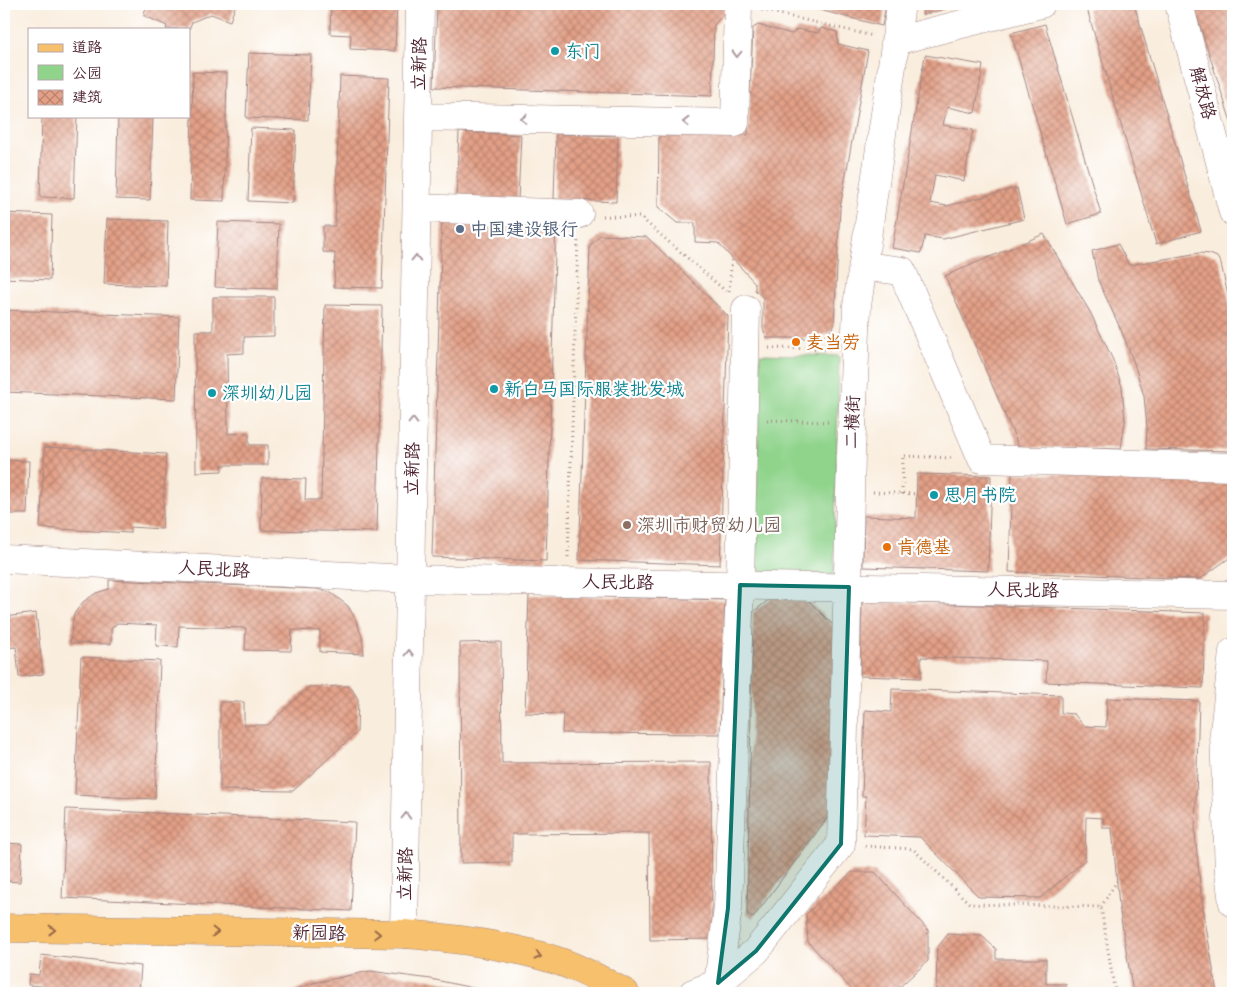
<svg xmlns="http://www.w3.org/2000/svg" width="1237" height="997" font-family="Sriracha,'LXGW WenKai TC',sans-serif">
<defs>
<pattern id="building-cross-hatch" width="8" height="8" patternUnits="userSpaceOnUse" patternTransform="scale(1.25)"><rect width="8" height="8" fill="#e3a087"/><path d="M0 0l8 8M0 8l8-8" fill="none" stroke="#ba826f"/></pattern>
</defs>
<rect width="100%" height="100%" fill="#fff"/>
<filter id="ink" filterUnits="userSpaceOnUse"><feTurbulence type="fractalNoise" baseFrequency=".02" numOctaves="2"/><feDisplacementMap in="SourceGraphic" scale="10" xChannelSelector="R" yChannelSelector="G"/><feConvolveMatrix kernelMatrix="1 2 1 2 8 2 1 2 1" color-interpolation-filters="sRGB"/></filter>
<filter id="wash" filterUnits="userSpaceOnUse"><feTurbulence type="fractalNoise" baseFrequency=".0096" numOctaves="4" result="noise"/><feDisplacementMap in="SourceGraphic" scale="20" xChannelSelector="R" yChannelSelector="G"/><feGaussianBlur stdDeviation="1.12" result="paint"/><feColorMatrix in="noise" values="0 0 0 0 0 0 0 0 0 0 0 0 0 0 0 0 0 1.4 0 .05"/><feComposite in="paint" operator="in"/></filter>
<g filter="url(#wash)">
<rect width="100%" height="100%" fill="#f9eddd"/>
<path fill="#90d48c" stroke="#6d7a5c" d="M 760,354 L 839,356 L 834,575 L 755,573 Z"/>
<g id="blocks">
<path fill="url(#building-cross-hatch)" d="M 148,4 L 236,4 L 230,21 L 211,14 L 192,22 L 189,29 L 166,29 L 167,26 L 143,15 Z
M 331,4 L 397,4 L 395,51 L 350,49 L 351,35 L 330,34 Z
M 437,4 L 740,4 L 723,15 L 714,25 L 712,96 L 434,87 Z
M 796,4 L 886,4 L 882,26 Z
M 924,4 L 964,4 L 922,15 Z
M 1105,4 L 1134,4 L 1201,231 L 1156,244 L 1087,9 Z
M 1193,4 L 1233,4 L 1233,128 Z
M 1045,24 L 1101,214 L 1067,224 L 1011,33 Z
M 758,25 L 792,34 L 797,29 L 818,33 L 821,28 L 837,32 L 838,44 L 868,51 L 840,208 L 834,325 L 830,332 L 818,338 L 767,338 L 763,329 L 763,297 L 755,290 L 755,283 L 718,243 L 695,242 L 695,223 L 677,223 L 658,207 L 659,136 L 748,135 L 753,28 Z
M 249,53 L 311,55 L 308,120 L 246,118 Z
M 925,55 L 983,65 L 975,113 L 947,107 L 943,125 L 973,130 L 964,181 L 935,175 L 930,203 L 947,206 L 1017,188 L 1024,219 L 943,239 L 925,236 L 921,253 L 892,248 Z
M 193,72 L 227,73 L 224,201 L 190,200 Z
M 340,76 L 389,78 L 382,288 L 334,287 L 335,253 L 323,252 L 323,226 L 335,226 Z
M 42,116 L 77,116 L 74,198 L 40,197 Z
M 118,116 L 153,116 L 150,200 L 116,199 Z
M 251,128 L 296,130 L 293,203 L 248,201 Z
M 459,132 L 521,135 L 518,200 L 456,198 Z
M 556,134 L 618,136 L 616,202 L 554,199 Z
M 4,213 L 52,215 L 50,280 L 4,278 Z
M 442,217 L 556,220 L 546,561 L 432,557 Z
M 107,219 L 168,221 L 166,286 L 104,284 Z
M 218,222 L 279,224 L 277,289 L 215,287 Z
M 1044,234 L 1090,312 L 1113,360 L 1122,387 L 1125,421 L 1121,449 L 1019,447 L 945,276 Z
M 600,235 L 647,237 L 728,316 L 720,565 L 579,560 L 590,246 Z
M 1118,244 L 1129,265 L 1199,253 L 1210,254 L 1217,257 L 1221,264 L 1233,318 L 1233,451 L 1146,449 L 1147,427 L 1144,396 L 1134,363 L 1121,330 L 1098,280 L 1092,251 Z
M 213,297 L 274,297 L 274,336 L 244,337 L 244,353 L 227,354 L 228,434 L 249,433 L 249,445 L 268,445 L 268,465 L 222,465 L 222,471 L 196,472 L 195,331 L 213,331 Z
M 325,305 L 382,306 L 377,532 L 261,530 L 262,478 L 306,479 L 305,500 L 321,500 Z
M 4,310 L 179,317 L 176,399 L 4,392 Z
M 45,447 L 166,454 L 162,529 L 130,527 L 130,533 L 40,528 Z
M 4,460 L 29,461 L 27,514 L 4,514 Z
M 1012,473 L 1233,478 L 1233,549 L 1232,556 L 1200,579 L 1009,572 Z
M 917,474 L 991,476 L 988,571 L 863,567 L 864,516 L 916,518 Z
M 109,580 L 317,589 L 331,593 L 348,606 L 356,620 L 362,637 L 364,654 L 320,652 L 320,631 L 292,630 L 291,651 L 245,650 L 246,628 L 179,626 L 178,647 L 156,646 L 157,625 L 117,623 L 111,629 L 111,644 L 70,643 L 74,614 L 83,602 L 96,593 L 109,589 Z
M 529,595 L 725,600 L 720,734 L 562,733 L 563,714 L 525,713 Z
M 775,595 L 805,597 L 836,628 L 830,814 L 753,918 L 747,914 L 753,612 Z
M 862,601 L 1205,613 L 1203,688 L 1046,682 L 1047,661 L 921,657 L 921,678 L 860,676 Z
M 36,613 L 43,674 L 19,677 L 16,647 L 4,648 L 4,617 Z
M 501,642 L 502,763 L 711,762 L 712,939 L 650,940 L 649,833 L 512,834 L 512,862 L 461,863 L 460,643 Z
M 81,657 L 160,661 L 155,799 L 75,795 Z
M 350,686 L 358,699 L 357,732 L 293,791 L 220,790 L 220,702 L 244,702 L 244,725 L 268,725 L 308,687 Z
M 892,689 L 1061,695 L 1061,713 L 1074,714 L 1084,726 L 1106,727 L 1107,698 L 1199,701 L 1195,833 L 1201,895 L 1217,993 L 1133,993 L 1119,906 L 1112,828 L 1103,828 L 1103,818 L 1086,817 L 1085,860 L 1040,898 L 979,897 L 920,837 L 864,835 L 866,796 L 862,796 L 865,710 L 891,712 Z
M 66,809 L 355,822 L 351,911 L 62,898 Z
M 4,843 L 22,844 L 20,882 L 4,881 Z
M 852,872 L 875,872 L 928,930 L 928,961 L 893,993 L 855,993 L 808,942 L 806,914 Z
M 948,934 L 982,936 L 996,949 L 996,959 L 1046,959 L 1046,984 L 1066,984 L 1066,993 L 936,993 L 937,948 Z
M 41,955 L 141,966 L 139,993 L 41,993 L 41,986 L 28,985 L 29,974 L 39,975 Z
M 370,971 L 431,979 L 496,993 L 290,993 L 309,984 Z"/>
</g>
</g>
<g filter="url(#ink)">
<use href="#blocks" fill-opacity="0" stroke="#a28684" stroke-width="1"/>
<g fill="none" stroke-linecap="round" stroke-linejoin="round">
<g stroke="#a28684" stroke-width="29">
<path id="minor" d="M 1179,4 L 1233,212
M 895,41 L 1041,4
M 418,117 L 735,123 L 738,5
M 417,208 L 579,214
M 863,266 L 902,271 L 982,459 L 1233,467
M 4,559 L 410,579 L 1233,595
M 1233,652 L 1224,732 L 1229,872 L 1233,903
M 404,934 L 420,4
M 718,983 L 728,908 L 740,585 L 746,309
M 693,993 L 718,983 L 756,951 L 841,844 L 851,455 L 857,306 L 901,4"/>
</g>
<g stroke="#a28684" stroke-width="29">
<path id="major" d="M 4,928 L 404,934 C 455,938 507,945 555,960 C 580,968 603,981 625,993"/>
</g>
<path stroke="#a28684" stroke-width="3" stroke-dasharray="1 4" stroke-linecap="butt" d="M 762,10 L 873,36
M 603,216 L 640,217 L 729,294
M 729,291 L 732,258
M 769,348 L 832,349
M 767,420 L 828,422
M 873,492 L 917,494
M 902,494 L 903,456 L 954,458
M 568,557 L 578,239
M 865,846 L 913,849 L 970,904 L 1101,907 L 1115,993
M 1101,907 L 1117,881"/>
<use href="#minor" stroke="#fff" stroke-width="28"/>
<use href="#major" stroke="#f7c06c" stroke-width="28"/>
</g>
<defs><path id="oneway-chevron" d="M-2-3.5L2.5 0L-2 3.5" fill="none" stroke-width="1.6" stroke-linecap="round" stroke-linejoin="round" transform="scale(1.25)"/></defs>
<g stroke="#ae9aa0">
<use href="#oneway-chevron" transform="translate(737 54) rotate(92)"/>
<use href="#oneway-chevron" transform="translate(524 119) rotate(-179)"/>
<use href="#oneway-chevron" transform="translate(686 122) rotate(-179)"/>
<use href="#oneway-chevron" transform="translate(416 258) rotate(-89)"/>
<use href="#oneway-chevron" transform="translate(413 421) rotate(-89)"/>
<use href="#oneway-chevron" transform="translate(409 653) rotate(-89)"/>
<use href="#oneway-chevron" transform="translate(406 816) rotate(-89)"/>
</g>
<g stroke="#986748">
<use href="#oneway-chevron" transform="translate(52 930) rotate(1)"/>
<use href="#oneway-chevron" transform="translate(215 932) rotate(1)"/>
<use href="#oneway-chevron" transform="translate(377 934) rotate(1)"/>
<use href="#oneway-chevron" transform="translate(538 956) rotate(14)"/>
</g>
</g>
<path fill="#0f766e" fill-opacity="0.2" stroke="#0f766e" stroke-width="4" stroke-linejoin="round" d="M 740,585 L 849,587 L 841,844 L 756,951 L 718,983 L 728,908 Z"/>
<g fill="#0f9aa8" stroke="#fff" stroke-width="2">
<circle cx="555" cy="51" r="5"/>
<circle cx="494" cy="389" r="5"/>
<circle cx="212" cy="393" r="5"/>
<circle cx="934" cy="495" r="5"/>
</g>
<circle fill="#5c6f8a" stroke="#fff" stroke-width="2" cx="460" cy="229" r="5"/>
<g fill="#e8710a" stroke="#fff" stroke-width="2">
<circle cx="796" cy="342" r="5"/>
<circle cx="887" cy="547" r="5"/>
</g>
<circle fill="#8d6e63" stroke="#fff" stroke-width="2" cx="627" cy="525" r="5"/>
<g text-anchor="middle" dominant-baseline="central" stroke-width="4.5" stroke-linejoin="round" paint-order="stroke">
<g font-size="18" fill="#0d838f" stroke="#fff" text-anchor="start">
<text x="565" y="51">东门</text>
<text x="504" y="389">新白马国际服装批发城</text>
<text x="222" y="393">深圳幼儿园</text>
<text x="944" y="495">思月书院</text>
</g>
<g font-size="18" fill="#4a1f2b" stroke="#fff">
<text transform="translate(419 64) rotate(-89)">立新路</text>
<text transform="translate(1203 93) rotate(75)">解放路</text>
<text transform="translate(852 422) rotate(-88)">二横街</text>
<text transform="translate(412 469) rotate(-89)">立新路</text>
<text transform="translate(214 569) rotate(3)">人民北路</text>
<text transform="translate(618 582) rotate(1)">人民北路</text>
<text transform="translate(1023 590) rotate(1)">人民北路</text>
<text transform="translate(405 874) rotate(-89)">立新路</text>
<text transform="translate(319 933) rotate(1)">新园路</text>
</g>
<g font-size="18" fill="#4e5e75" stroke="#fff" text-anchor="start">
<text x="470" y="229">中国建设银行</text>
</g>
<g font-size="18" fill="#c56008" stroke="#fff" text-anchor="start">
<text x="806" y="342">麦当劳</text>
<text x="897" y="547">肯德基</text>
</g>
<g font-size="18" fill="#785e54" stroke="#fff" text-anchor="start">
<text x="637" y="525">深圳市财贸幼儿园</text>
</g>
</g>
<rect width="1237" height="997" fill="none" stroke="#fff" stroke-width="20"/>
<rect x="28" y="28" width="162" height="90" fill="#ffffff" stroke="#b7a5aa"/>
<rect x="38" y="44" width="25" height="8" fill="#f7c06c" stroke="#b7a5aa"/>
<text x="72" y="52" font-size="15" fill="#4a1f2b">道路</text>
<rect x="38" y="65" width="25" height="15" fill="#90d48c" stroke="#b7a5aa"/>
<text x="72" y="78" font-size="15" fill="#4a1f2b">公园</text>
<rect x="38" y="90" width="25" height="15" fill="url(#building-cross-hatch)" stroke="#b7a5aa"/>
<text x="72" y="102" font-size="15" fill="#4a1f2b">建筑</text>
</svg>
